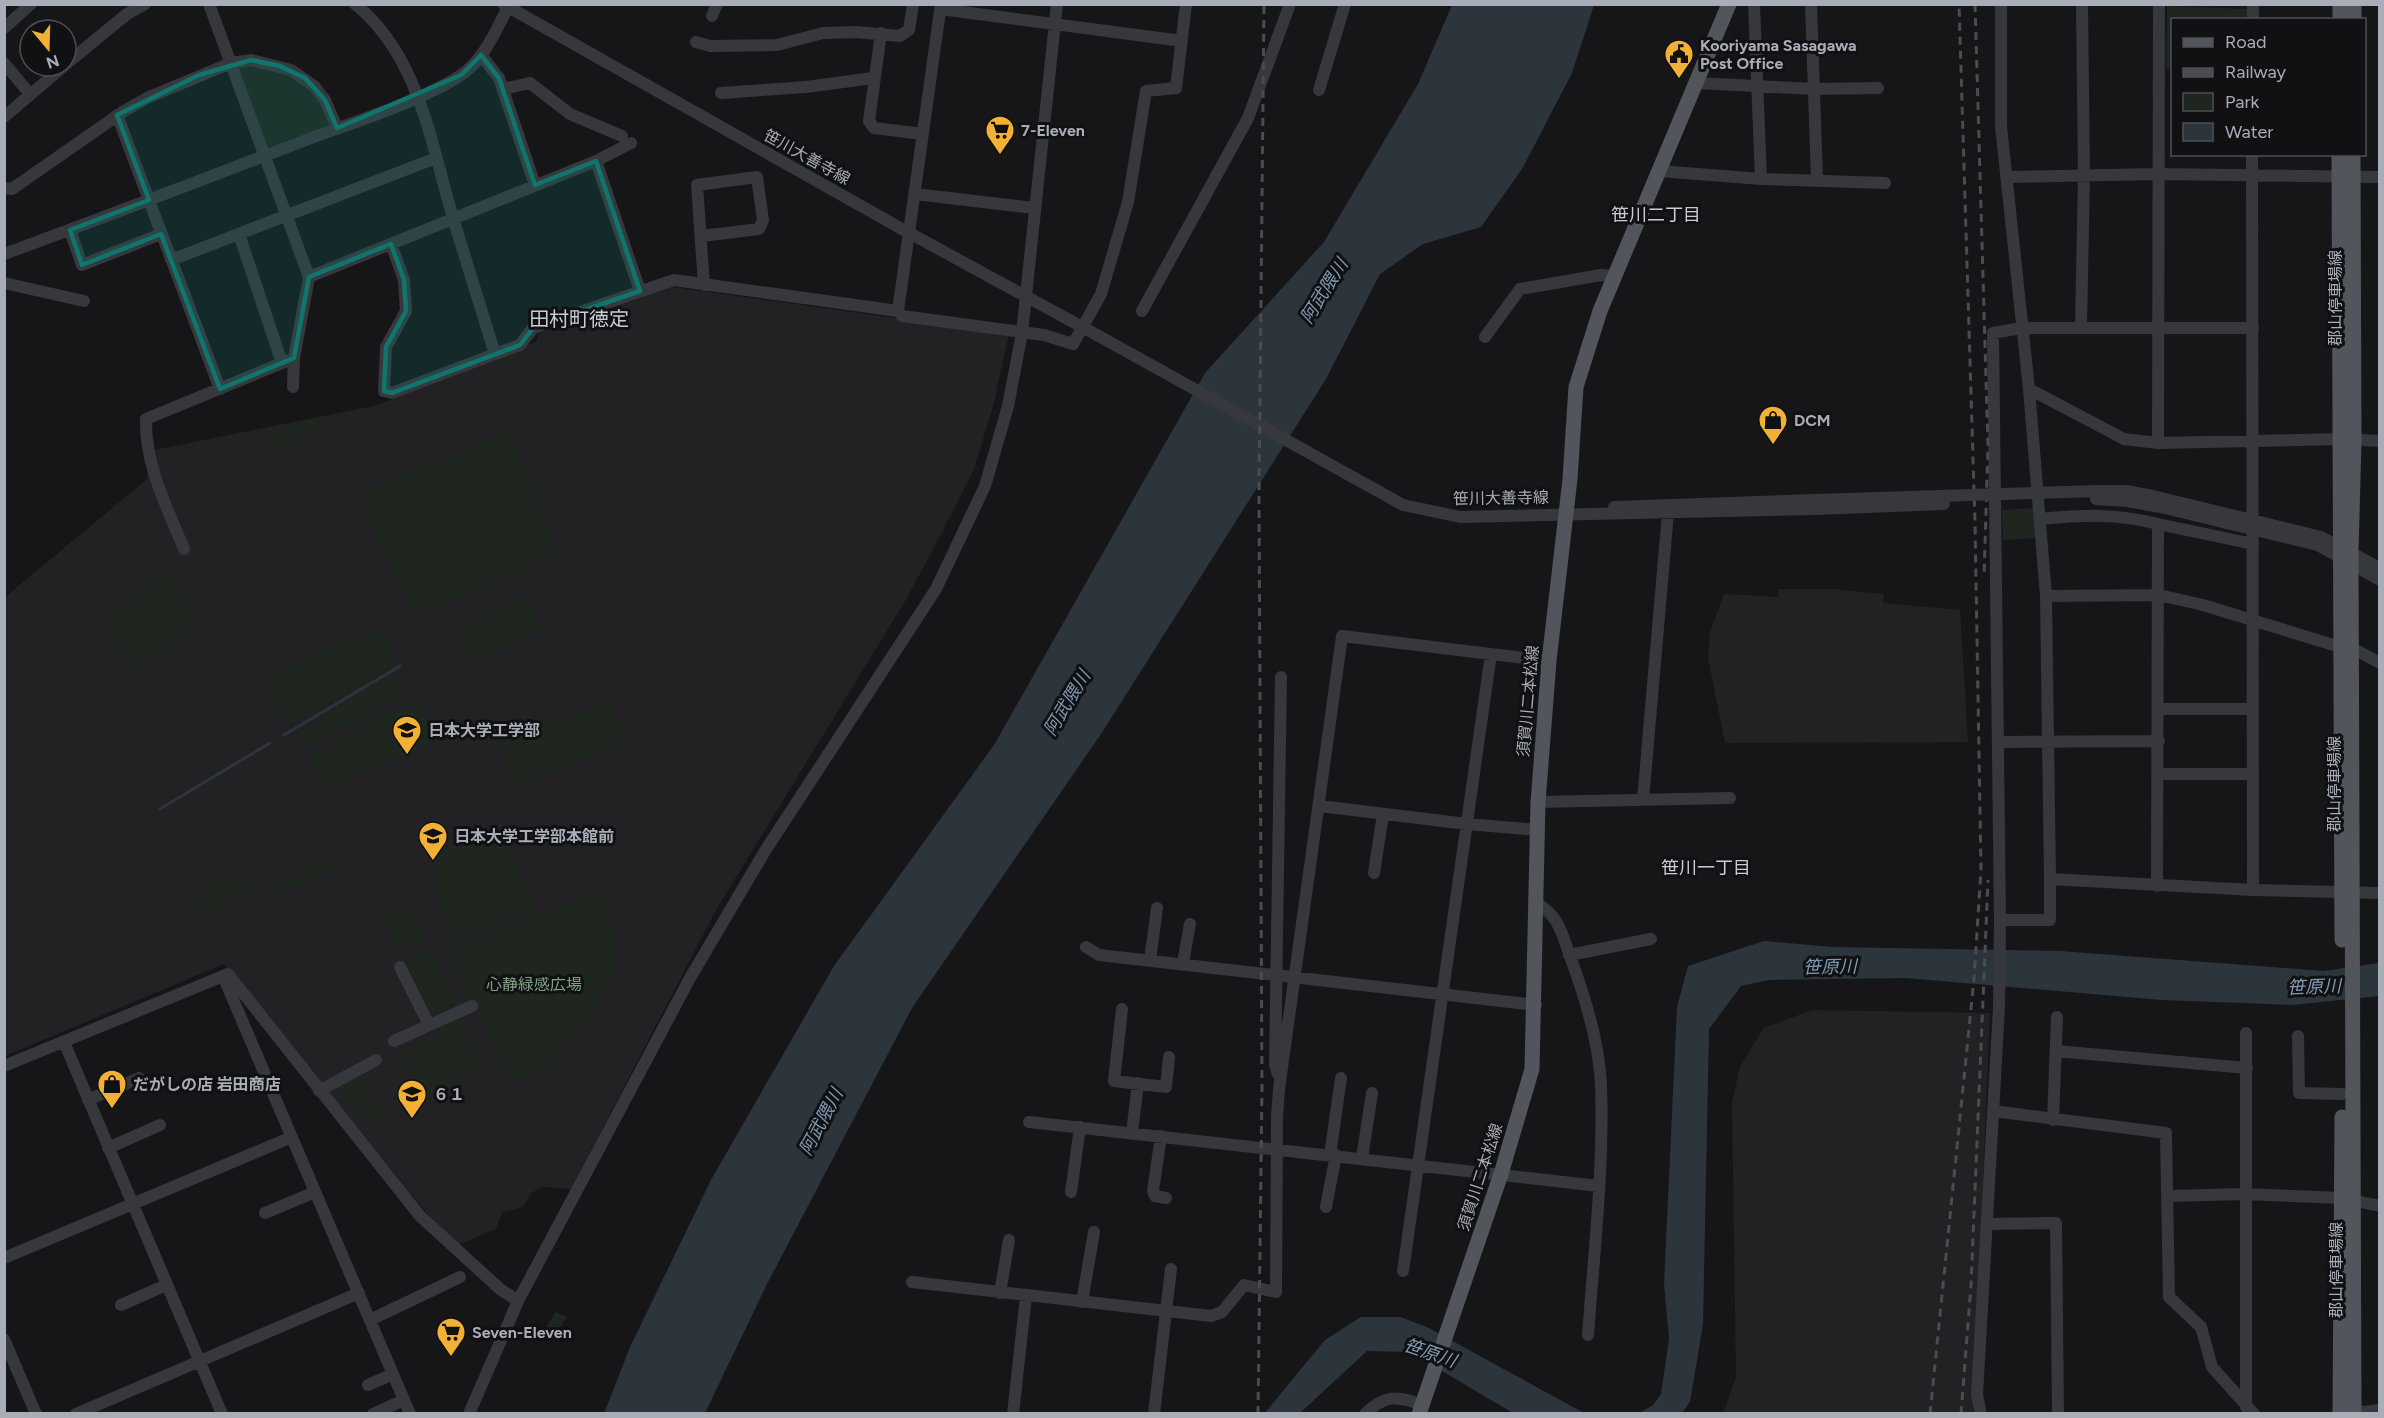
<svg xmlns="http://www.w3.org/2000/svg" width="2384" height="1418" font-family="Figtree,'Noto Sans JP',sans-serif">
<rect width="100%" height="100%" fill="#161618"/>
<path fill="#222225" d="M 673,287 L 1009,334 L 994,403 L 974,469 L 936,544 L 904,603 L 716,910 L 571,1189 L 543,1187 L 531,1193 L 523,1207 L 502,1212 L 496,1229 L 457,1245 L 434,1222 L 224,964 L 5,1056 L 5,597 L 147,479 L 150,451 L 378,405 L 536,342 L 539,333 Z
M 1779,589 L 1833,589 L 1884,594 L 1883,603 L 1960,610 L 1968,742 L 1725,743 L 1708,658 L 1710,632 L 1724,594 L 1779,597 Z
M 1812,1010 L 1990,1013 L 1973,1413 L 1723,1414 L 1736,1377 L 1732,1103 L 1740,1066 L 1764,1028 Z"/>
<path fill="#1e261f" d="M 2167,6 L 2248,9 L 2248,19 L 2172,20 L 2172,69 L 2166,69 Z
M 256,65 C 295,73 319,84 329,125 L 267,148 L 237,67 Z
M 310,419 L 312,422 L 319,419 L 322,426 L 315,429 L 316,433 L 272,453 L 265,438 Z
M 509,429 L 558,553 L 439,609 L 413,608 L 362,513 L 369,491 Z
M 2036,508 L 2037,538 L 2003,540 L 2002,510 Z
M 163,574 L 201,619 L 140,670 L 102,625 Z
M 519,595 L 545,629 L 472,664 L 453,640 Z
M 385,627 L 395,666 L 290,725 L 263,680 L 351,638 Z
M 394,671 L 409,692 L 303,748 L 292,735 Z
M 418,697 L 436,742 L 324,787 L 310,757 Z
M 608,699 L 627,742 L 517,786 L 498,743 Z
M 500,823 L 536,910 L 455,943 C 446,916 418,867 449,845 C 463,835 484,830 500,823 Z
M 331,860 L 336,869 L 282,892 L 277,883 Z
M 237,874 L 247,894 L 206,912 L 198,891 Z
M 602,889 L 618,947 L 618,973 L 549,1068 L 508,1083 L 452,951 Z
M 415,905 L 426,939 L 397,950 L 385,917 Z
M 434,948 L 455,1003 L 431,1013 L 407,962 Z
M 460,1018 L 485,1068 L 461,1080 L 438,1029 Z
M 439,1038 L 458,1084 L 421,1099 L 400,1053 Z
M 359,1076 L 384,1119 L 371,1130 L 338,1087 Z
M 556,1312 L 567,1317 L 555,1335 L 544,1330 Z"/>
<path fill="#2c353c" d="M 1452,5 L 1594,5 L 1572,73 L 1522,169 L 1481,227 L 1423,244 L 1380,274 L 1326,379 L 1101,734 L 912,1008 L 767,1284 L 705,1413 L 604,1414 L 630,1347 L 712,1178 L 834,966 L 994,745 L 1205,373 L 1324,242 L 1418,84 Z
M 1764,941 L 1832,947 L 2060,951 L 2324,971 L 2379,963 L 2379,996 L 2293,1005 L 2161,1000 L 1906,978 L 1769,980 L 1741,986 L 1709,1029 L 1703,1324 L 1690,1402 L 1682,1413 L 1638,1414 L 1653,1405 L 1661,1394 L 1669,1339 L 1664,1284 L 1677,1007 L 1688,966 Z
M 1361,1317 L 1400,1317 L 1427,1327 L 1584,1413 L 1513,1413 L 1410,1352 L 1367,1351 L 1300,1413 L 1264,1414 L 1325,1340 Z"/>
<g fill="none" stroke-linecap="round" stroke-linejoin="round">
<path stroke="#2c353c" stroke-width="3" d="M 284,735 L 400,666
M 160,809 L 270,743"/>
<path stroke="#37383d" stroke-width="12" d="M 209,4 L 309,277
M 355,4 C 419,55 431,144 453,218 C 467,264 481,309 495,354 L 520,345 L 533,328 L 674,280 L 898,311 L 902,316 L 1044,335 L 1073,344 L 1101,294 L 1128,202 L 1146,91 L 1176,88 L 1186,4
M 503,4 L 902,229
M 1754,4 L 1761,179
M 1811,4 L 1817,180
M 940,9 L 1182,41
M 712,16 L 717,4
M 2253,20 L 2253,4
M 4,28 L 31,4
M 881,33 L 869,121 L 874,128 L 923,134
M 696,42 L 710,46 L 777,45 L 823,33 L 856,32 L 900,36 L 909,30 L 913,4
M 481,55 L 499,78 L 535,185
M 4,63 L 30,94
M 66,64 L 127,14 L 145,4
M 1697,83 L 1814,89 L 1878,88
M 503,89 L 530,83 L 570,114 L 622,136
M 1319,90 L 1345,4
M 721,93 L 806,87 L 873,78
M 117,115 L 220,389
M 4,117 L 64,66
M 2252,154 L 2253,890
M 596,161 L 640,291
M 1660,171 L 1761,179 L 1885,183
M 2006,177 L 2158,174 L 2380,177
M 4,188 L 12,189 L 124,111 L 149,97 L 231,63 L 251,60 L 291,70 L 314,86 L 325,100 L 337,128
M 915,194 L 1034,208
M 70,230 L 82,265 L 161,234
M 239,234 L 282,363
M 702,236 L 759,229 L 763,220 L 757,177 L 697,185 L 704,285
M 391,244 L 404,280 L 406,311 L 386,347 L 384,391 L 392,393 L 495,354
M 4,254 C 105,217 206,178 306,140 C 351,123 422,101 461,75 C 485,59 496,29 510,4
M 171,260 L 436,158
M 4,283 L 84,301
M 898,311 L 941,4
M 1142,311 L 1248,118 L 1290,4
M 2081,327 L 2084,175 L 2082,4
M 1097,335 L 1403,505 L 1460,517 L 1815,509
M 1485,337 L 1520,289 L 1601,275 L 1614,276
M 293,387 L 294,358
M 2029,389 L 2124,439 L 2158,443 L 2342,439 L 2380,441
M 2158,443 L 2159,4
M 2099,491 L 2126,491 L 2153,496 L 2321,537 L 2380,568
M 2096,499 L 2127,501 L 2161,507 L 2318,545 L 2380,580
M 1614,507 L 1814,500
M 2040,519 C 2083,515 2115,513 2158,524
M 184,549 C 167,507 145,466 146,419 L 294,358 L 309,277 L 596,161 L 631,143
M 2046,596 L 2159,595 L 2203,605 L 2340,647
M 2352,648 L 2380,663
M 2159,709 L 2253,709
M 1998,742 L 2159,741
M 2159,774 L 2253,774
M 1643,800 L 1668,513
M 1538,802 L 1730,798
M 1320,806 L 1467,824 L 1538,830
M 1374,873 L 1383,814
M 2050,879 L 2253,890 L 2380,893
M 2157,886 L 2158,524 L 2253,544
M 1536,903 C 1560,916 1562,935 1571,959 C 1585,997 1599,1043 1601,1084 C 1604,1167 1594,1252 1588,1335
M 2000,920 L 2050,920 L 2050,879 L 2046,596 L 2029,389 L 2001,126 L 2001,4
M 1086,947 L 1099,955 L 1536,1005
M 1569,955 L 1651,939
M 1150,960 L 1157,908
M 1183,963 L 1190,924
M 400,967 L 429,1025
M 223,976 L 410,1414
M 1122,1009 L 1114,1081 L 1166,1087 L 1169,1057
M 2246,1033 L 2246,1407
M 2298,1036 L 2299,1093 L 2342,1094
M 394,1041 L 472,1006
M 64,1042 L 222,1414
M 2056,1051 L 2247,1068
M 4,1066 L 228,974 L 420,1216 L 500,1289 L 518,1301
M 1278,1074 L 1275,1065 L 1281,677
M 319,1091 L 376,1060
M 88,1100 L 139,1078
M 1993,1111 L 2166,1133 L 2169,1297 L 2201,1327 L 2212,1367 L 2254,1414
M 2053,1120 L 2057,1017
M 1029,1122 L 1599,1186
M 1132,1133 L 1138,1083
M 1161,1136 L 1153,1191 L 1155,1196 L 1166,1198
M 108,1148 L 160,1125
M 1330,1155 L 1341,1078
M 1362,1158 L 1372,1093
M 1071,1192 L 1080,1127
M 2168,1196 L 2244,1194 L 2342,1198 L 2380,1206
M 1326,1207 L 1336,1155
M 265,1213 L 315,1192
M 1988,1224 L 2056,1223 L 2058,1414
M 4,1258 L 292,1137
M 1403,1271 L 1491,654
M 912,1282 L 1211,1316 L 1222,1312 L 1244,1285 L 1276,1292 L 1277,1117 L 1279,1089 L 1342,636 L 1549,661
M 1000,1293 L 1009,1240
M 1082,1302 L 1094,1232
M 121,1305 L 166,1285
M 370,1320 L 460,1277
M 4,1339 L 36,1414
M 368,1385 L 393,1374
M 2354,1413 L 2380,1410
M 76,1414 L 359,1293
M 373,1414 L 404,1400
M 469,1414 L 518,1301 L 690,978 L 765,851 L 936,589 L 985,486 L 1008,406 L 1022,333 L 1057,4
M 1013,1414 L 1026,1296
M 1154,1414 L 1171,1269
M 1365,1414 C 1384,1395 1398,1395 1422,1405
M 1981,1414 L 1977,1395 L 1999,1008 L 2000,920 L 1993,333 L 2021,328 L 2253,328"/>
<path stroke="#53555c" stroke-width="15" d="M 2340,20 L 2340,4
M 2354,20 L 2354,4
M 2339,154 L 2342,940
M 2353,154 L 2354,441 L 2351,552 L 2354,1414
M 1419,1414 L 1501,1174 L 1532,1069 L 1538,802 L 1549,661 L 1570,479 L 1576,387 L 1600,311 L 1729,4
M 2340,1414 L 2342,1117"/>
<path stroke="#4a4c52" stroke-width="3" stroke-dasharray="8 6" stroke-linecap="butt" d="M 1975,4 L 1988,447 L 1984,577
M 1258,1414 L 1262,1086 L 1259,495 L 1264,4
M 1930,1414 L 1974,979 L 1981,870 L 1975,523 L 1959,4
M 1961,1414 L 1971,1285 L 1988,880"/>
<path stroke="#37383d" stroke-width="12" d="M 902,229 L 1097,335
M 1814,500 L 2099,491
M 1815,509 L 1944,504"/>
</g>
<path fill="#0f766e" fill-opacity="0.2" stroke="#0f766e" stroke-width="4.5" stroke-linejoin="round" d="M 481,55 L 499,78 L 535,185 L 596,161 L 640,291 L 533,328 L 520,345 L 392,393 L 384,391 L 386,347 L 406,311 L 404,280 L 391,244 L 309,277 L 294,358 L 220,389 L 161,234 L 82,265 L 70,230 L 149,200 L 117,115 L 199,75 L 251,60 L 280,66 L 305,78 L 325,100 L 337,128 L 461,75 Z"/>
<defs>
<g id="civic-pin" transform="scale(1.5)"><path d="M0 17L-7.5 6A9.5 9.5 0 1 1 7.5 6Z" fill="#f2b134" stroke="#111113"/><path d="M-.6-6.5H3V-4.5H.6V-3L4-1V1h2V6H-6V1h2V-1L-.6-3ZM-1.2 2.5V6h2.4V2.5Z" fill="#111"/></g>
<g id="supermarket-pin" transform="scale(1.5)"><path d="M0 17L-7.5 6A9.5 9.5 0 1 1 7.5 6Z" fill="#f2b134" stroke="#111113"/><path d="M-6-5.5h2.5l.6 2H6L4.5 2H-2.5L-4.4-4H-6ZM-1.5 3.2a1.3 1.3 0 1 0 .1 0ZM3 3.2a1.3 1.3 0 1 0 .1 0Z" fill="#111"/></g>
<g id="shop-pin" transform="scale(1.5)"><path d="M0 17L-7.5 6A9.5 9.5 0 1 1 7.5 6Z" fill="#f2b134" stroke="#111113"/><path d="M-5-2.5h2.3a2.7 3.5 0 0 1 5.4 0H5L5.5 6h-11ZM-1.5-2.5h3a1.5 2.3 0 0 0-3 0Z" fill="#111"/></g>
<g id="university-pin" transform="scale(1.5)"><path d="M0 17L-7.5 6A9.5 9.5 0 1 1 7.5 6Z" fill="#f2b134" stroke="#111113"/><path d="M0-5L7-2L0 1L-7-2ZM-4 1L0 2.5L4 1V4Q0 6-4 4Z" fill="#111"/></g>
<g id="school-pin" transform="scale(1.5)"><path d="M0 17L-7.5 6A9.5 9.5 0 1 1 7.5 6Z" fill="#f2b134" stroke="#111113"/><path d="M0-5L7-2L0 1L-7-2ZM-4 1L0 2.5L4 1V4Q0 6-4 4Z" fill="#111"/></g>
</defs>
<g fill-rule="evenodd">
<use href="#civic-pin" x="1679" y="54"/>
<use href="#supermarket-pin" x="1000" y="130"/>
<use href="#shop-pin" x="1773" y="420"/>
<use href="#university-pin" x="407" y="730"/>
<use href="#school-pin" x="433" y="836"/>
<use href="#shop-pin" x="112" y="1084"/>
<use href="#university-pin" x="412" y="1094"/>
<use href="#supermarket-pin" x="451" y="1332"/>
</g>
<g text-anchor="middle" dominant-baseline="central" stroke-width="6" stroke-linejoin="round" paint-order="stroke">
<g font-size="16" font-weight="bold" fill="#a8adb8" stroke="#111113" text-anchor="start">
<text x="1700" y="45">Kooriyama Sasagawa<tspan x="1700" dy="18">Post Office</tspan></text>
<text x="1021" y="130">7-Eleven</text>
<text x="1794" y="420">DCM</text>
<text x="428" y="730">日本大学工学部</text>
<text x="454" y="836">日本大学工学部本館前</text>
<text x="133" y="1084">だがしの店 岩田商店</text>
<text x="433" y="1094">６１</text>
<text x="472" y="1332">Seven-Eleven</text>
</g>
<g font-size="16" fill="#a8adb8" stroke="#111113">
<text transform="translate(807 157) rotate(29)">笹川大善寺線</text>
<text transform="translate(2335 298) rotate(-90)">郡山停車場線</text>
<text transform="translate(1501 498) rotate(-1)">笹川大善寺線</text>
<text transform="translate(1528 701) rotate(-85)">須賀川二本松線</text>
<text transform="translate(2334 784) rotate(-90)">郡山停車場線</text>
<text transform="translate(1480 1177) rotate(-72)">須賀川二本松線</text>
<text transform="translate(2336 1270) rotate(-90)">郡山停車場線</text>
</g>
<g font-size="16" fill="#7fa381" stroke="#111113">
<text x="534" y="984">心静緑感広場</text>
</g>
<g font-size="18" fill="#c9ccd4" stroke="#111113">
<text x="1656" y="215">笹川二丁目</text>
<text x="1706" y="868">笹川一丁目</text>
</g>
<g font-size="18" font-style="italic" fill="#7f9bb3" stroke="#111113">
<text transform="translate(1324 291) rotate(-58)">阿武隈川</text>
<text transform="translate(1067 703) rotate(-59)">阿武隈川</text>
<text transform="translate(1830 967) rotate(-1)">笹原川</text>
<text transform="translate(2314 987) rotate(-2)">笹原川</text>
<text transform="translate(821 1122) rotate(-62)">阿武隈川</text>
<text transform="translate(1430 1353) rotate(19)">笹原川</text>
</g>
<g font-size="20" fill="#c9ccd4" stroke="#111113">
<text x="579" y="319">田村町徳定</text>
</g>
</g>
<rect width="2384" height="1418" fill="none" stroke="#a8adb8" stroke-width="12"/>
<rect x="2171" y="18" width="195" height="138" fill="#111113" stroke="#4d4f55" stroke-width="1.5"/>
<rect x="2183" y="38" width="30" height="9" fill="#53555c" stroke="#4d4f55" stroke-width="1.5"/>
<text x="2225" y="48" font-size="18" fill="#a8adb8">Road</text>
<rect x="2183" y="68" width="30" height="9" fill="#4a4c52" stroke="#4d4f55" stroke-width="1.5"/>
<text x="2225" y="78" font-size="18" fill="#a8adb8">Railway</text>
<rect x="2183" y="93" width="30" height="18" fill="#1e261f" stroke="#4d4f55" stroke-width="1.5"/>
<text x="2225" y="108" font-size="18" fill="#a8adb8">Park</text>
<rect x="2183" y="123" width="30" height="18" fill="#2c353c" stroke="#4d4f55" stroke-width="1.5"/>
<text x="2225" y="138" font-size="18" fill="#a8adb8">Water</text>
<g transform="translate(48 48) rotate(161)"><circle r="28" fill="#111113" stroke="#4d4f55" stroke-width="1.5"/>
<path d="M0-4.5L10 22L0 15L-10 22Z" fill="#f2b134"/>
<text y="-9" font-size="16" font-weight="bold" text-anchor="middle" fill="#a8adb8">N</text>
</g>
</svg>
